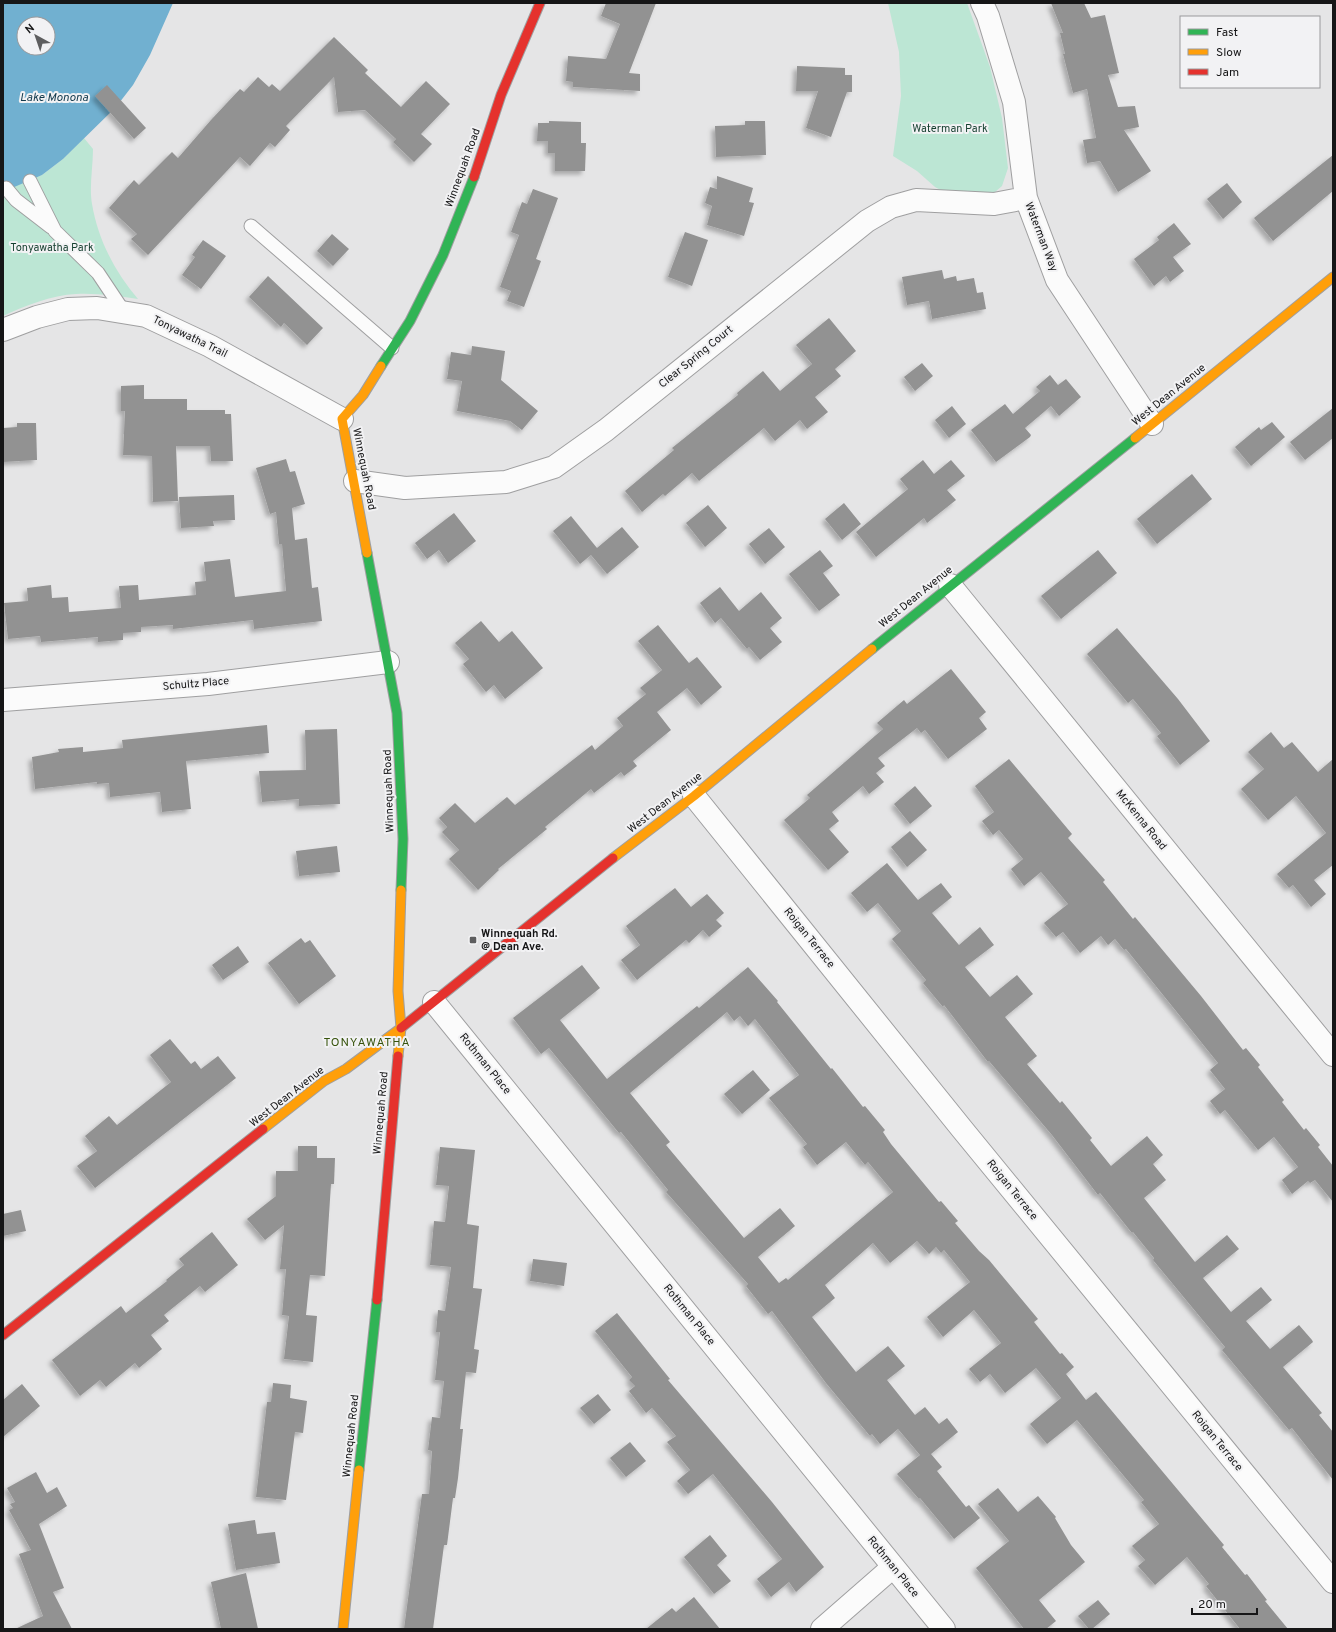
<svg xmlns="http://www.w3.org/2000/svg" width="1336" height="1632" font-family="Overpass,sans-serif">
<defs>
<filter id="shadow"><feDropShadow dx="-3.5" dy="3.5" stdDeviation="2" flood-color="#0004"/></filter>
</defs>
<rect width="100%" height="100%" fill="#e5e5e6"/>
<path fill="#bce6d4" d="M 888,3 L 967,3 L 990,67 L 1002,118 L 1008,168 L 1002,186 L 995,192 L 948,194 L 935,187 L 917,171 L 893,156 L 901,96 L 899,52 Z
M 84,138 L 93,149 C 93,167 89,187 92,204 C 98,240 115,272 138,299 C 117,296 97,293 76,294 C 52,295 24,306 3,316 L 3,188 L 42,175 L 63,159 Z"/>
<path fill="#71b0d0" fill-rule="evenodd" d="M 3,3 L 173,3 L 150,55 L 133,85 L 116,107 L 63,159 L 42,175 L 12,188 L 3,188 ZM 24,24 L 48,24 L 48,48 L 24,48 Z"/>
<path fill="#929292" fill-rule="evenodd" filter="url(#shadow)" d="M 606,3 L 656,3 L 629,73 L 640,74 L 640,91 L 573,87 L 573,82 L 566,81 L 568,56 L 606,59 L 620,24 L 601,16 Z
M 1051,3 L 1084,3 L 1091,18 L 1105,15 L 1119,73 L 1108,75 L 1118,107 L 1135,106 L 1139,127 L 1124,130 L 1151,171 L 1118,192 L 1100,161 L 1087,163 L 1083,140 L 1096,138 L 1087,89 L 1073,93 L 1063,54 L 1065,54 L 1060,33 L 1063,33 Z
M 334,37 L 368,70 L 365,73 L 401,107 L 426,81 L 450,104 L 421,134 L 432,144 L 414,162 L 393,142 L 396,139 L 365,110 L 338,112 L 334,77 L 286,126 L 290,130 L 275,147 L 270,143 L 250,166 L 240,157 L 148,255 L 131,239 L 137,234 L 109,208 L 134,180 L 139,185 L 172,152 L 178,158 L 211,120 L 240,89 L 244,92 L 258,77 L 269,87 L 272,84 L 280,91 Z
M 797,66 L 845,68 L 845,75 L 852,75 L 852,92 L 847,92 L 831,137 L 806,128 L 818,91 L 796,91 Z
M 107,85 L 146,128 L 134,139 L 95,96 Z
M 549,121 L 581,122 L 581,143 L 586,143 L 585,171 L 555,171 L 555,153 L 548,153 L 548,141 L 537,141 L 538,123 L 549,123 Z
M 745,121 L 765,121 L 766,155 L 716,157 L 715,126 L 745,125 Z
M 1333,155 L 1333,191 L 1273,241 L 1254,218 Z
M 717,176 L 753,188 L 749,202 L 754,203 L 744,236 L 707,225 L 712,206 L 705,203 L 710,187 L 717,189 Z
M 1227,183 L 1242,202 L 1223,219 L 1207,199 Z
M 533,189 L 558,198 L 536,259 L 541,261 L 524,307 L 507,301 L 511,291 L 500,287 L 519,235 L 511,232 L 522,202 L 527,204 Z
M 1174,223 L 1191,244 L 1173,257 L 1184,271 L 1170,282 L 1166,276 L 1154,286 L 1134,259 L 1159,240 L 1157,237 Z
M 685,232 L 708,240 L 692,286 L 668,277 Z
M 332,234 L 349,249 L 333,266 L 317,251 Z
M 203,240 L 226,256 L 201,289 L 182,275 L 195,257 L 192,255 Z
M 942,270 L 944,279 L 956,276 L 957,281 L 974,278 L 977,293 L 983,292 L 986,309 L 932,319 L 929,301 L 907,305 L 902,277 Z
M 268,276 L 323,328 L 307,345 L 284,323 L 281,327 L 249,297 Z
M 829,318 L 856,351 L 835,369 L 841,376 L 815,397 L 828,412 L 807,429 L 800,420 L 775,441 L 764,428 L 699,481 L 692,473 L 665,496 L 663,494 L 642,512 L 625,491 L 674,450 L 672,448 L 738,395 L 737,393 L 763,371 L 780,391 L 812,364 L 796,345 Z
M 472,346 L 505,351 L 501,380 L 538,411 L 522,430 L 510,421 L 457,411 L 462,381 L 447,379 L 451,352 L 471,355 Z
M 922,363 L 933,376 L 915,391 L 904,377 Z
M 1050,375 L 1058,385 L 1066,379 L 1081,397 L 1059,416 L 1051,406 L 1025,428 L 1031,435 L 1030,437 L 996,462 L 971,430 L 1005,404 L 1013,414 L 1040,391 L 1036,387 Z
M 144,385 L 144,399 L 187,399 L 187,410 L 225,410 L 225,414 L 231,414 L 233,461 L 211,461 L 210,446 L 176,446 L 178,501 L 153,502 L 152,456 L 123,455 L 125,411 L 121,411 L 121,386 Z
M 952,406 L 966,424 L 949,438 L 935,420 Z
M 1333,408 L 1333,438 L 1305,460 L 1290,442 Z
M 1272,422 L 1285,437 L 1251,466 L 1235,447 L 1259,427 L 1261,430 Z
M 17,423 L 36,423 L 37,460 L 3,462 L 3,428 L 17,427 Z
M 286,459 L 290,472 L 295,471 L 305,504 L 292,508 L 295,540 L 307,538 L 312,588 L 318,587 L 322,621 L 254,629 L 253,620 L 173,629 L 173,625 L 141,627 L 141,632 L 123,633 L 123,640 L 98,642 L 98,637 L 41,642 L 40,636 L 8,639 L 4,603 L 28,601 L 27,588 L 51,585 L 52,598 L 68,597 L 69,612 L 121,608 L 119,586 L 138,585 L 139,600 L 196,595 L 195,582 L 206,581 L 204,562 L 230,559 L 235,597 L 286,591 L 282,544 L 279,544 L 276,512 L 270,514 L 256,468 Z
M 923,460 L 934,474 L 951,460 L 965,476 L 947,490 L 956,500 L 927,523 L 924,518 L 876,557 L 856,532 L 908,489 L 900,479 Z
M 1192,474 L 1212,499 L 1157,544 L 1137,519 Z
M 234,495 L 235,520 L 213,521 L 214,526 L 181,528 L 179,497 Z
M 844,503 L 861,524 L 842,540 L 825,519 Z
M 708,505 L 727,528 L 705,547 L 686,523 Z
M 454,513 L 476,541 L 448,563 L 439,550 L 427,559 L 415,543 Z
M 571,516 L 597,548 L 622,527 L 639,547 L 607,574 L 591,555 L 580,564 L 553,531 Z
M 769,528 L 785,547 L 765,564 L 749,544 Z
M 820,550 L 833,566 L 823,573 L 840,595 L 819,611 L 789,574 Z
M 1098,550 L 1117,573 L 1061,619 L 1041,596 Z
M 720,587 L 739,611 L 761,592 L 782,618 L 770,628 L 782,642 L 760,660 L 749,647 L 747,649 L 721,618 L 715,623 L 700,603 Z
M 481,621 L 499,642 L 512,631 L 543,668 L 505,699 L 494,685 L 486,692 L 463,664 L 469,659 L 455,643 Z
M 658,625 L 689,663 L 697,657 L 722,687 L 701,705 L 687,688 L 657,712 L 671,730 L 633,761 L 637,766 L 624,776 L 621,772 L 594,793 L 591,789 L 545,827 L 547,829 L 498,869 L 499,870 L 478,890 L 449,859 L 459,850 L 442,832 L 447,827 L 439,818 L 455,803 L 475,823 L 507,797 L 515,805 L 592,745 L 595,750 L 623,726 L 617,718 L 646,694 L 640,688 L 662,670 L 638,641 Z
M 1117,628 L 1178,699 L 1210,741 L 1180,765 L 1157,736 L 1161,733 L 1133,699 L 1128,703 L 1087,654 Z
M 951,669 L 986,712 L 979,718 L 987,729 L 948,759 L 925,730 L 921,733 L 917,728 L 878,758 L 885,766 L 876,773 L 884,782 L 869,794 L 863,786 L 832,812 L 839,821 L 829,829 L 849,852 L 828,870 L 784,820 L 810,798 L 807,795 L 883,729 L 877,723 L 904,700 L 907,704 Z
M 267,725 L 269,753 L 186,761 L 191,809 L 162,812 L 160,792 L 110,797 L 109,783 L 97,784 L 97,782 L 35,789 L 32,757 L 59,752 L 58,749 L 83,747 L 83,752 L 123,748 L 122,740 Z
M 337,729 L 340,804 L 299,806 L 299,799 L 262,802 L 259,771 L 306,770 L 305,730 Z
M 1271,732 L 1284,748 L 1292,742 L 1318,772 L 1333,759 L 1333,865 L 1314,880 L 1326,894 L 1311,907 L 1293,885 L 1289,888 L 1277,874 L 1326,833 L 1296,796 L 1268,820 L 1241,789 L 1264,769 L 1248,752 Z
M 1009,759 L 1072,834 L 1068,838 L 1105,880 L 1103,882 L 1133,919 L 1135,917 L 1201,996 L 1243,1050 L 1246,1048 L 1260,1065 L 1258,1067 L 1284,1100 L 1282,1102 L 1304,1130 L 1306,1128 L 1320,1145 L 1318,1147 L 1333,1166 L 1333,1202 L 1315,1180 L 1310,1183 L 1308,1181 L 1292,1194 L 1282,1180 L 1298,1167 L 1274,1137 L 1258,1150 L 1225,1110 L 1220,1114 L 1210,1101 L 1225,1089 L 1210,1070 L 1218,1063 L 1126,949 L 1124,950 L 1115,939 L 1108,945 L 1101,936 L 1080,953 L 1063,932 L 1056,937 L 1044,923 L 1068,904 L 1041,872 L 1024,886 L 1011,869 L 1023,859 L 999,830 L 993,835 L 982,821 L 994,812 L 975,786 Z
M 915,786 L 932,806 L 910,824 L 894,804 Z
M 910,831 L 927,850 L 907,867 L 891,847 Z
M 337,846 L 340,872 L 299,876 L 296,851 Z
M 887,863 L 918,900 L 941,883 L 952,897 L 932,913 L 959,945 L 980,927 L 994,945 L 965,967 L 990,997 L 1017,975 L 1033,994 L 1005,1017 L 1037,1056 L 1027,1064 L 1060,1103 L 1062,1101 L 1092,1138 L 1090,1140 L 1111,1166 L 1147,1136 L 1163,1155 L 1153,1164 L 1166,1180 L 1144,1198 L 1195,1262 L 1227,1235 L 1239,1249 L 1203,1278 L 1231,1312 L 1261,1287 L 1272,1300 L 1246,1321 L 1270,1349 L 1299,1325 L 1312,1340 L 1313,1342 L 1283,1367 L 1322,1413 L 1319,1415 L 1333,1432 L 1333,1480 L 1292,1428 L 1289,1430 L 1222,1350 L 1225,1347 L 1153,1260 L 1154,1258 L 1133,1232 L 1132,1233 L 1100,1193 L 1098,1195 L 1052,1135 L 989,1061 L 988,1062 L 944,1005 L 943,1007 L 923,983 L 926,980 L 892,939 L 901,931 L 878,903 L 867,912 L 851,893 Z
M 675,888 L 691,907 L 707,894 L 724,913 L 716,920 L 722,926 L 709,937 L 703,930 L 689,943 L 686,940 L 637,980 L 621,960 L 640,945 L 626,926 Z
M 301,938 L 305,943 L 310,940 L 336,976 L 299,1004 L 268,963 Z
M 238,946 L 249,962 L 223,980 L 212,965 Z
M 582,965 L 600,988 L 560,1020 L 607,1079 L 697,1006 L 699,1008 L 748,967 L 778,1001 L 777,1002 L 831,1069 L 832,1068 L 863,1107 L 865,1106 L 885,1130 L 883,1132 L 891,1144 L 939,1202 L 941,1201 L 958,1221 L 955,1223 L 979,1251 L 989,1260 L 1038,1319 L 1034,1322 L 1060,1354 L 1062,1353 L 1074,1367 L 1066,1374 L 1086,1400 L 1096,1392 L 1224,1545 L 1222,1547 L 1245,1575 L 1247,1574 L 1267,1600 L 1265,1601 L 1288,1629 L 1240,1629 L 1206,1586 L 1209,1584 L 1187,1557 L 1155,1585 L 1138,1566 L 1145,1560 L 1132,1546 L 1159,1524 L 1141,1502 L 1144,1500 L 1077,1420 L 1047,1444 L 1030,1424 L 1061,1398 L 1036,1368 L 1005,1393 L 990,1374 L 980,1382 L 969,1369 L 1001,1343 L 974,1310 L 943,1337 L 927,1317 L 970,1282 L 944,1250 L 941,1253 L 936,1247 L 929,1254 L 917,1241 L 890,1263 L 873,1243 L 825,1285 L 835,1298 L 812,1317 L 856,1372 L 888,1346 L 905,1366 L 887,1380 L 915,1415 L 925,1407 L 939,1424 L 947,1418 L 958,1432 L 931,1454 L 942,1467 L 937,1471 L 966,1507 L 969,1505 L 980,1518 L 954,1539 L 920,1498 L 919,1499 L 897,1474 L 920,1455 L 898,1429 L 880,1444 L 872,1434 L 870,1436 L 826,1383 L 772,1311 L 768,1314 L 746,1286 L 748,1284 L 666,1192 L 668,1190 L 621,1132 L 619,1133 L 549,1048 L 541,1054 L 513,1018 ZM 727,1012 L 734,1021 L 740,1016 L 748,1026 L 755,1019 L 799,1075 L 769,1098 L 807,1144 L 803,1147 L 817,1165 L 846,1142 L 865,1165 L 868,1162 L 893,1192 L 788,1280 L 786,1278 L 779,1283 L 758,1257 L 795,1226 L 780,1208 L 744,1238 L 666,1145 L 670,1142 L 630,1093 Z
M 170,1039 L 191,1064 L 195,1061 L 201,1069 L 218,1056 L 236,1078 L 95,1188 L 77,1166 L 97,1151 L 85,1136 L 109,1116 L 117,1125 L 171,1082 L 150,1055 Z
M 753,1070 L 770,1090 L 742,1114 L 724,1094 Z
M 298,1146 L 317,1146 L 317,1158 L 335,1158 L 334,1184 L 331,1184 L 325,1276 L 310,1275 L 306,1315 L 317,1316 L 313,1362 L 284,1359 L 289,1316 L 282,1315 L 286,1269 L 280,1269 L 284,1225 L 265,1240 L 247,1219 L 276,1196 L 276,1171 L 298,1171 Z
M 440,1147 L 475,1150 L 467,1224 L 479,1226 L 473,1288 L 482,1289 L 474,1349 L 479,1350 L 476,1373 L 466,1372 L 460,1429 L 463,1429 L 458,1478 L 455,1498 L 453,1498 L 447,1545 L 444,1545 L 433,1629 L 404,1629 L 422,1494 L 429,1494 L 432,1451 L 428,1450 L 432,1417 L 440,1418 L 444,1381 L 435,1380 L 440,1332 L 436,1332 L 438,1310 L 445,1311 L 451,1267 L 430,1265 L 434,1221 L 445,1222 L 449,1186 L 436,1185 Z
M 21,1210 L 26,1231 L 3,1236 L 3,1214 Z
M 212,1232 L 238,1265 L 205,1292 L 200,1286 L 164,1315 L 169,1321 L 151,1335 L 162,1349 L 139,1368 L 135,1363 L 106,1387 L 100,1380 L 80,1396 L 52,1360 L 121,1306 L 126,1313 L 167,1281 L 166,1280 L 184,1265 L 179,1259 Z
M 533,1259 L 567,1263 L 564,1286 L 530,1281 Z
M 617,1313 L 670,1379 L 668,1380 L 772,1502 L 824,1567 L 796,1592 L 789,1582 L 771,1597 L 757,1579 L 782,1559 L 713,1474 L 688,1494 L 677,1481 L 690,1470 L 667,1442 L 676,1436 L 652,1408 L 646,1413 L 629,1391 L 635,1386 L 629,1380 L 632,1377 L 595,1331 Z
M 273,1383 L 291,1385 L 290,1398 L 307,1401 L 303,1433 L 295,1432 L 286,1500 L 256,1497 L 267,1402 L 271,1402 Z
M 22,1384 L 40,1406 L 3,1437 L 3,1400 Z
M 598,1394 L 611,1410 L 594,1424 L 580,1408 Z
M 630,1442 L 646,1461 L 626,1477 L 610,1458 Z
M 36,1472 L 47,1493 L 57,1487 L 67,1506 L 39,1524 L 64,1588 L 53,1592 L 72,1629 L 15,1629 L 43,1616 L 19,1554 L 31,1550 L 9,1510 L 13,1508 L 10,1504 L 15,1502 L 7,1488 Z
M 998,1488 L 1018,1512 L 1038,1496 L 1056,1517 L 1055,1518 L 1071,1545 L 1085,1562 L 1039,1600 L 1056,1621 L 1046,1629 L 1024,1629 L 976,1568 L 1009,1541 L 978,1504 Z
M 255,1520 L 257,1534 L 275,1532 L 280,1563 L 236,1570 L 228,1524 Z
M 710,1535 L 727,1556 L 717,1565 L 731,1581 L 714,1594 L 684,1557 Z
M 246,1573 L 258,1629 L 221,1629 L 211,1582 Z
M 694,1597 L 720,1629 L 646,1629 L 672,1608 L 676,1612 Z
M 1098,1600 L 1110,1614 L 1092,1629 L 1089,1629 L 1078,1616 Z"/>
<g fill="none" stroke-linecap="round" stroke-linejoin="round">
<g stroke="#9f9fa0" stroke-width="15">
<path id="lane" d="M 30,181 L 55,231 L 98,273 L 124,312
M 6,188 L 16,200 L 51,227
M 251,226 L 392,348"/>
</g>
<g stroke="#9f9fa0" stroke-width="24">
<path id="street" d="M 982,3 L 988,16 L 1014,102 L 1026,198 L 1057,280 L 1152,424
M 3,330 L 37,317 L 68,309 L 97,308 L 146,316 L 210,346 L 342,419
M 355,481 L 405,488 L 506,482 L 554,467 L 606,430 L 867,221 L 891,207 L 916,200 L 994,204 L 1026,198
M 950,585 L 1333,1055
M 3,700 L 208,684 L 388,662
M 694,796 L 962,1129 L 1333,1582
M 434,1002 L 944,1629
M 822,1629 L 893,1567"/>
</g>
<g stroke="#9f9fa0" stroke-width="11">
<path id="fast" d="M 381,366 L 410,321 L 443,255 L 474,177
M 367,553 L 397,713 L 403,839 L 401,890
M 872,649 L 1135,438
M 359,1470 L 377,1300"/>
</g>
<g stroke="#9f9fa0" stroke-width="11">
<path id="slow" d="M 1135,438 L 1333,277
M 367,553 L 342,419 L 363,395 L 381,366
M 613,858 L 694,796 L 872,649
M 398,1056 L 401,1028 L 398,991 L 401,890
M 263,1129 L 324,1081 L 346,1069 L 401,1028
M 343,1629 L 359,1470"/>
</g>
<g stroke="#9f9fa0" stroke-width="11">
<path id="jam" d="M 474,177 L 501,95 L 540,3
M 401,1028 L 613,858
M 377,1300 L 398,1056
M 3,1335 L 263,1129"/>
</g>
<use href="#lane" stroke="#fbfbfb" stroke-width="13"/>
<use href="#street" stroke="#fbfbfb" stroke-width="22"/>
<use href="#fast" stroke="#30b455" stroke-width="9"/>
<use href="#slow" stroke="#ff9f0a" stroke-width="9"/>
<use href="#jam" stroke="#e5322d" stroke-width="9"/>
</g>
<rect fill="#5e5e5f" stroke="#f2f2f4" stroke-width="1.5" x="469" y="936" width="8" height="8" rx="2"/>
<g text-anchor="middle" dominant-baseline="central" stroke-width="4" stroke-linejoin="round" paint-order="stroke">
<g font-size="11" fill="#153f2f" stroke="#f2f2f4">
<text x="950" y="129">Waterman Park</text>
<text x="52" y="248">Tonyawatha Park</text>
</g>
<g font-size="11" fill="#161617" stroke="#f2f2f4">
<text transform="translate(463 168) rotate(-70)">Winnequah Road</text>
<text transform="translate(1041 237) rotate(69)">Waterman Way</text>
<text transform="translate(190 337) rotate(26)">Tonyawatha Trail</text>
<text transform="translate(696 357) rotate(-39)">Clear Spring Court</text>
<text transform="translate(1169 395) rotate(-39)">West Dean Avenue</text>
<text transform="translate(364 469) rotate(79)">Winnequah Road</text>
<text transform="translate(916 597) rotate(-39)">West Dean Avenue</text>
<text transform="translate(196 684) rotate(-5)">Schultz Place</text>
<text transform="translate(389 791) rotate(-92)">Winnequah Road</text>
<text transform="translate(665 803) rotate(-38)">West Dean Avenue</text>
<text transform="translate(1141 820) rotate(51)">McKenna Road</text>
<text transform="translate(809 938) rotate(51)">Roigan Terrace</text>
<text transform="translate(485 1064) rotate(51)">Rothman Place</text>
<text transform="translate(287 1097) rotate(-38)">West Dean Avenue</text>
<text transform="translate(381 1113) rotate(-85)">Winnequah Road</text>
<text transform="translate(1012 1190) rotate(51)">Roigan Terrace</text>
<text transform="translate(689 1315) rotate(51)">Rothman Place</text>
<text transform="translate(351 1436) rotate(-84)">Winnequah Road</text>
<text transform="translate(1217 1441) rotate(51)">Roigan Terrace</text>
<text transform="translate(893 1567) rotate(51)">Rothman Place</text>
</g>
<g font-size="11" font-weight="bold" fill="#161617" stroke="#f2f2f4" text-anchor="start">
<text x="481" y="934">Winnequah Rd.<tspan x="481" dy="13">@ Dean Ave.</tspan></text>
</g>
<g font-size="12" font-style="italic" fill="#11394c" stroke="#f2f2f4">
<text x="54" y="98">Lake Monona</text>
</g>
<g font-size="12" letter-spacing="1" fill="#37530c" stroke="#f2f2f4">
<text x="367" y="1043">TONYAWATHA</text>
</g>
</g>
<rect width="1336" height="1632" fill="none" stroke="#161617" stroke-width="8"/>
<rect x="1180" y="16" width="140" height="72" fill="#f2f2f4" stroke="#9a9a9c"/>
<rect x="1188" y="29" width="20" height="6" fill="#30b455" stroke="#9a9a9c"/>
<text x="1216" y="36" font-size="12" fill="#161617">Fast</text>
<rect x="1188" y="49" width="20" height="6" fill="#ff9f0a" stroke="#9a9a9c"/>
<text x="1216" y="56" font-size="12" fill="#161617">Slow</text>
<rect x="1188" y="69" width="20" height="6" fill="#e5322d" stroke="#9a9a9c"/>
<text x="1216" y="76" font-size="12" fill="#161617">Jam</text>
<g transform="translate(36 36) rotate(320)"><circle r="19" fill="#f2f2f4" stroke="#9a9a9c"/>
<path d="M0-3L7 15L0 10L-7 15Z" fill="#5e5e5f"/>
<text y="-6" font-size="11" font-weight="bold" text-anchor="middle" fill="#161617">N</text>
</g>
<path d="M1192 1608v6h65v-6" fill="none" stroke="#161617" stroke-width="2"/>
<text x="1198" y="1608" font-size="12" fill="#161617" stroke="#f2f2f4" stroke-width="3" paint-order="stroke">20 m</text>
</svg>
